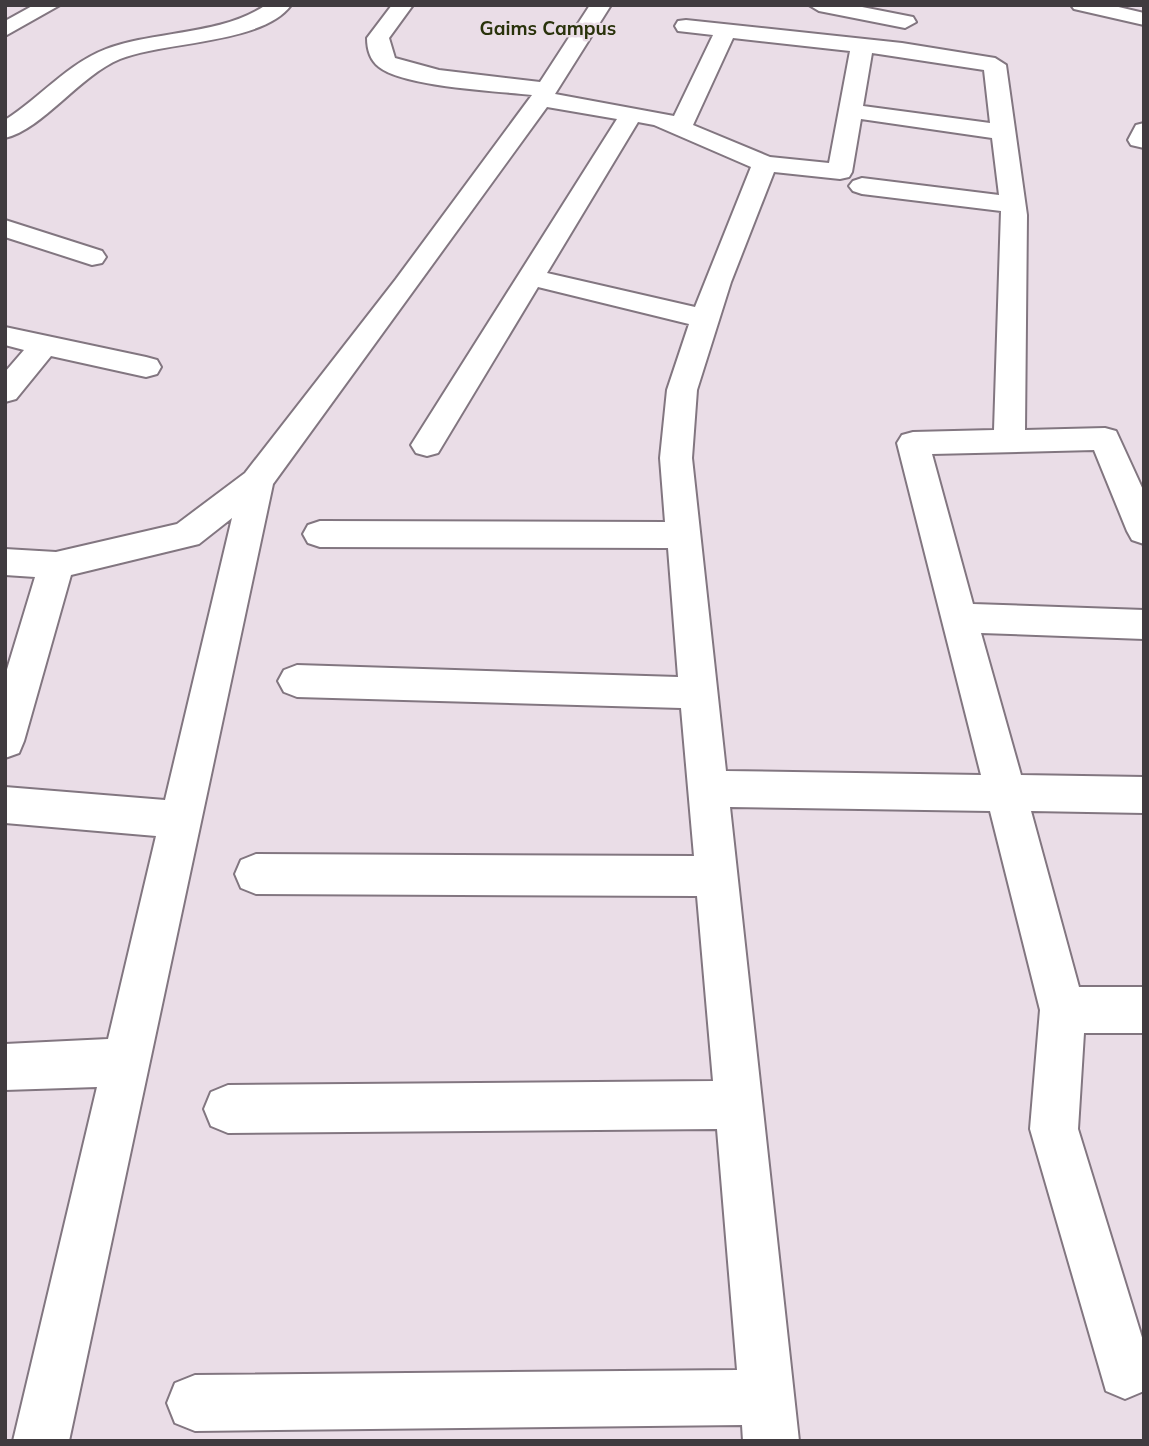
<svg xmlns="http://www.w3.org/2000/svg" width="1149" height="1446" font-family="Mulish,sans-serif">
<rect width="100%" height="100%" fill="#eadde7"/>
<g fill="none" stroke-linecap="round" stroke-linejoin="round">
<g stroke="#827680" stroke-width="4">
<path id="street" d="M 34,5 L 60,5 L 5,36 L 5,21 Z
M 266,5 L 291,5 C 263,44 164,41 120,59 C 79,76 43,129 5,138 L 5,120 C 40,98 67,64 106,49 C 158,30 219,36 266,5 Z
M 392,5 L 413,5 L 389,38 L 395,58 L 439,70 L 540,82 L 590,5 L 611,5 L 555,94 L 674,116 L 713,35 L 678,31 L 675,26 L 678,21 L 686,20 L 902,43 L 995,58 L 1006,65 L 1027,215 L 1025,430 L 1105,428 L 1116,431 L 1144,492 L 1144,544 L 1132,540 L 1127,531 L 1094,450 L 932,454 L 973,604 L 1144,610 L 1144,639 L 981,633 L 1021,775 L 1144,777 L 1144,813 L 1031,811 L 1079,987 L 1144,987 L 1144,1033 L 1084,1033 L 1078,1129 L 1144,1344 L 1144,1391 L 1125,1399 L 1106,1391 L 1030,1129 L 1040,1010 L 990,811 L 730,807 L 799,1441 L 743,1441 L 742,1425 L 195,1431 L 175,1423 L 167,1403 L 175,1383 L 195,1375 L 737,1370 L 717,1129 L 228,1133 L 211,1126 L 204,1109 L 211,1092 L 228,1085 L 713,1081 L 697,896 L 256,894 L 241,888 L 235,874 L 241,860 L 256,854 L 694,856 L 681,708 L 297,697 L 284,692 L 278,681 L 284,670 L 297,665 L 678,677 L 668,548 L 320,547 L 308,543 L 303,534 L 308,525 L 320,521 L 665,522 L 660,458 L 667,390 L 689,324 L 538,287 L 438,453 L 427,456 L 416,453 L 411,445 L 617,119 L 547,107 L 273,484 L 69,1441 L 13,1441 L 97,1087 L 5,1090 L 5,1044 L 108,1039 L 156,836 L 5,823 L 5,787 L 165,800 L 232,518 L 199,544 L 71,575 L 24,741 L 19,753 L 5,758 L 5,676 L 35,577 L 5,575 L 5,549 L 56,552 L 177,524 L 245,473 L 396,279 L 532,95 C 498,91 404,87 379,67 C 370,60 367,49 367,38 ZM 733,38 L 850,51 L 829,163 L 770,157 L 693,125 ZM 872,53 L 984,70 L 990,123 L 863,106 ZM 861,119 L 992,138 L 999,195 L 862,178 L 853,181 L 849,186 L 853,191 L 862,194 L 1001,211 L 994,430 L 913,432 L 902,435 L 897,443 L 981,775 L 726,771 L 692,458 L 697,390 L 731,282 L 774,172 L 840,179 L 849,177 L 852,172 ZM 638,122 L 654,125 L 751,167 L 695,307 L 547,273 Z
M 809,5 L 852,5 L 913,17 L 916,22 L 905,28 L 819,11 Z
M 1071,5 L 1110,5 L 1144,13 L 1144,25 L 1074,9 Z
M 1144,123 L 1144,148 L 1131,145 L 1128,140 L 1136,125 Z
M 5,220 L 102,251 L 106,257 L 102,263 L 92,265 L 5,237 Z
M 5,327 L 146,357 L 157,360 L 161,367 L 157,374 L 146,377 L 51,356 L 16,399 L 5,402 L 5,372 L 24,350 L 5,345 Z"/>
</g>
<use href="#street" fill="#fff" fill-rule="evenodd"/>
</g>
<g text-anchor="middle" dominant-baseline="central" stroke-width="5" stroke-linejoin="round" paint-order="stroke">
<g font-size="19" font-weight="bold" fill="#29320b" stroke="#eadde7">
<text x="548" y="28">Gaims Campus</text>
</g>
</g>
<rect width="1149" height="1446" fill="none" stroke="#403b3f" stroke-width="14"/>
</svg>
